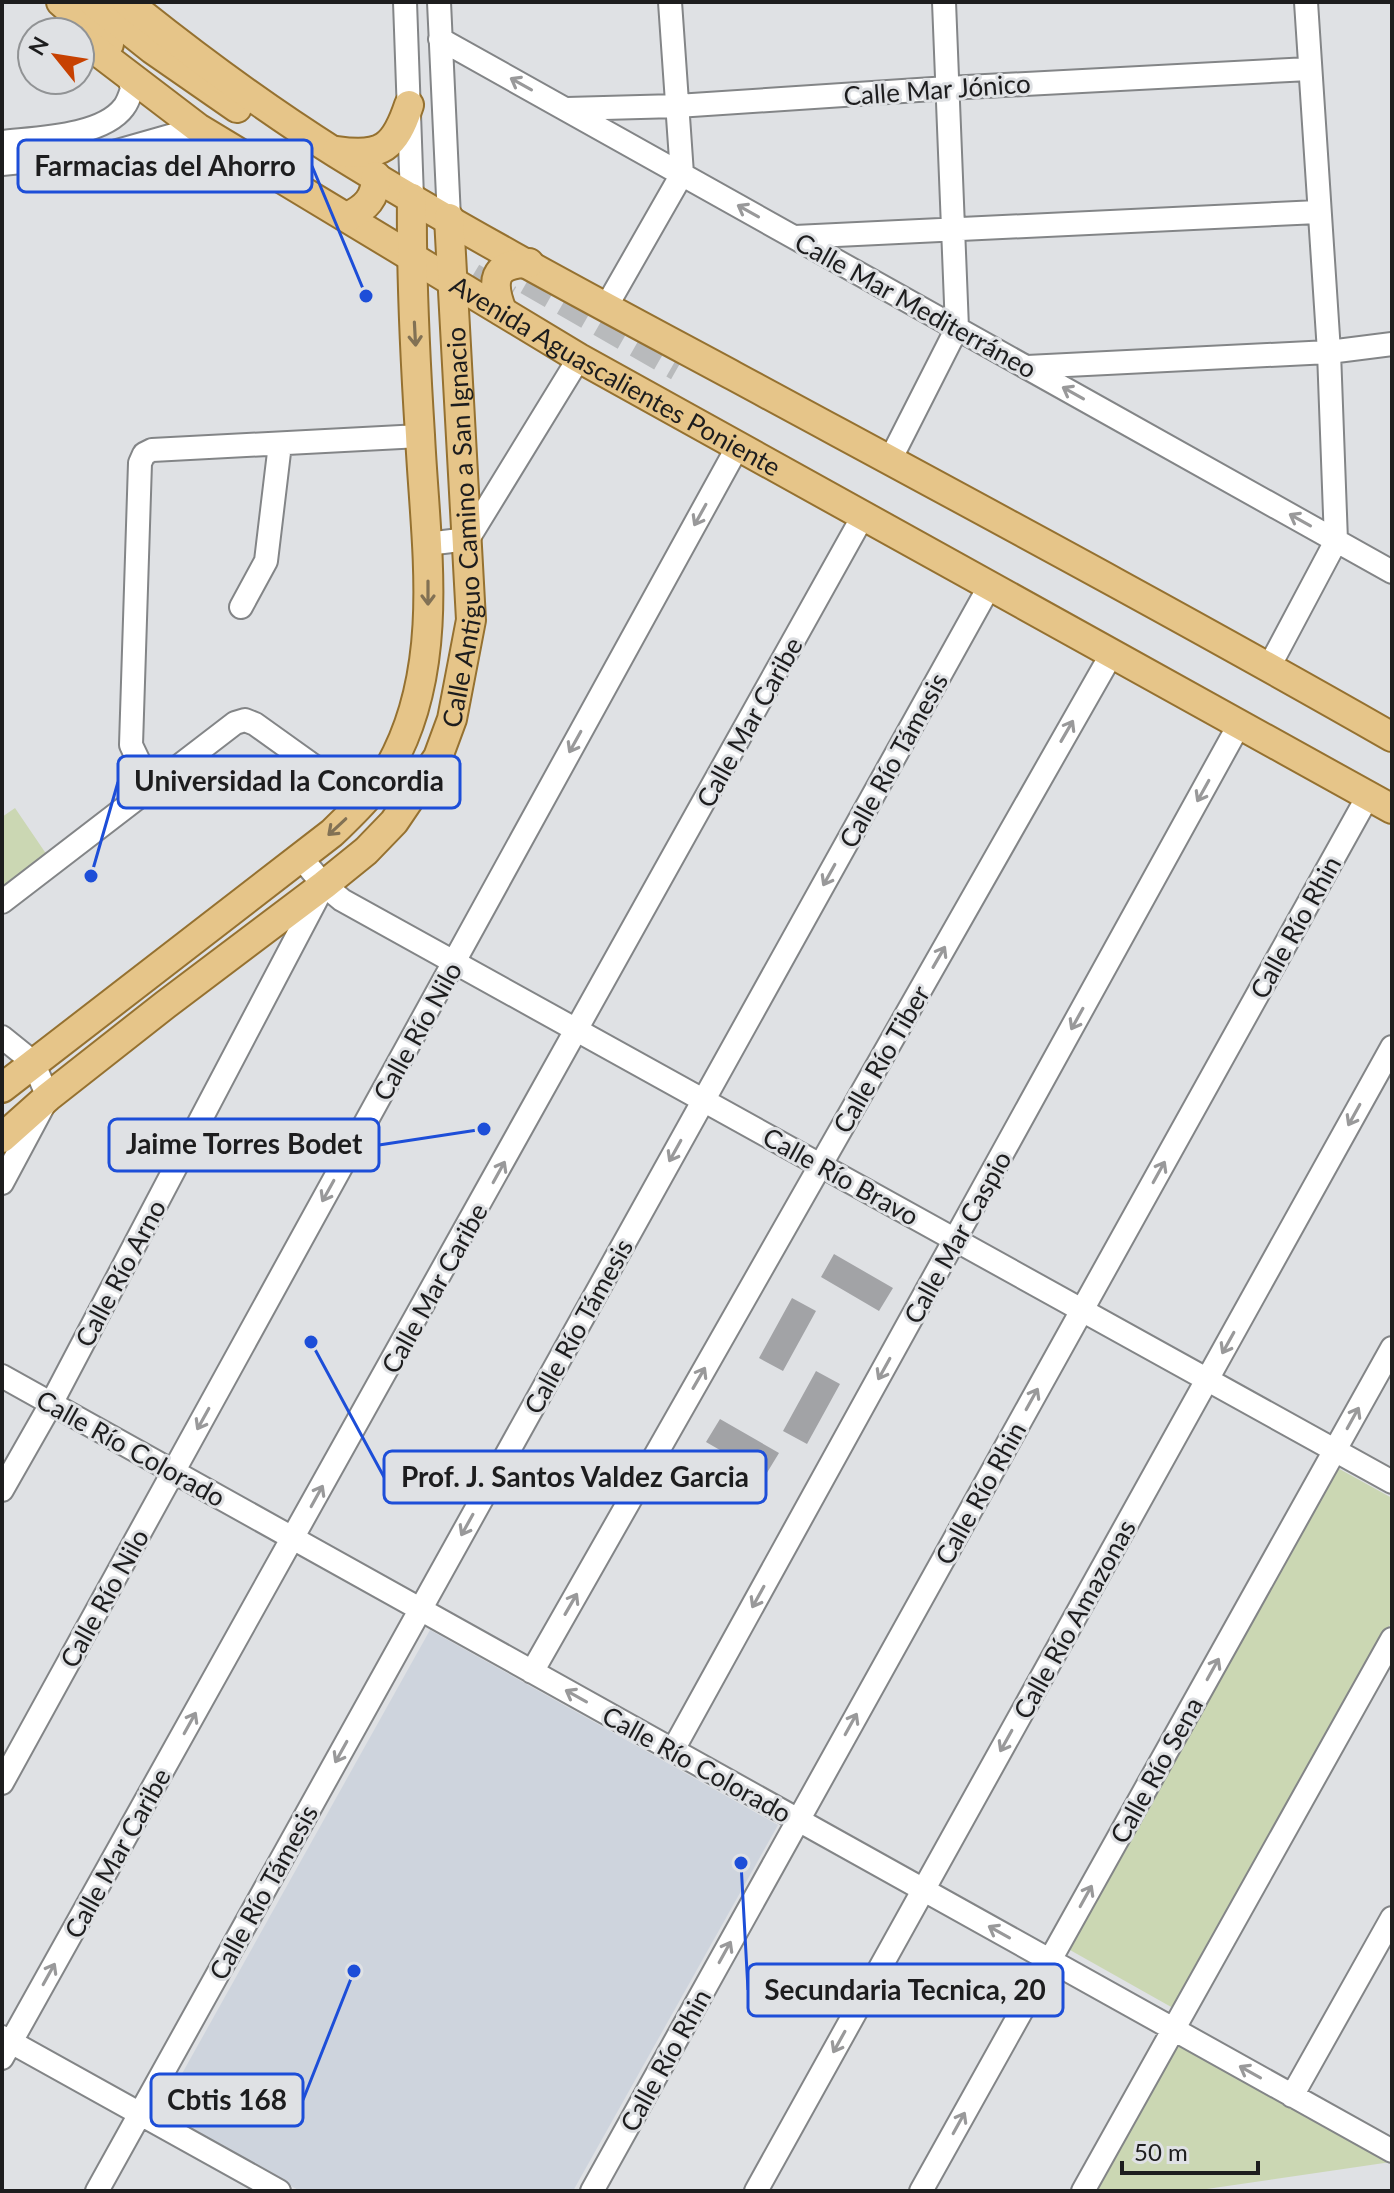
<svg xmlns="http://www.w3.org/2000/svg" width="1394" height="2193" font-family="Lato,sans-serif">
<rect width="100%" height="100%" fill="#dfe1e4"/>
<path fill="#ced4dd" d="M 430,1630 L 778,1825 L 573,2191 L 300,2191 L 160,2113 Z"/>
<path fill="#cbd7b3" d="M 15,808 L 49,858 L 2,890 L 2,817 Z
M 1334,1466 L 1392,1498 L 1392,1621 L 1173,2008 L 1070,1950 Z
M 1178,2041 L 1391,2162 L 1193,2191 L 1095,2191 Z"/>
<path fill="#a2a3a6" d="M 834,1254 L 893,1288 L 879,1311 L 821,1277 Z
M 792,1298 L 816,1311 L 783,1371 L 759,1358 Z
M 816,1371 L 840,1384 L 807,1444 L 783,1431 Z
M 720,1419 L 779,1453 L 765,1476 L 706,1442 Z"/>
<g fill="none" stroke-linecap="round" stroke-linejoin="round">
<path stroke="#b8babc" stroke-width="28" stroke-dasharray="28 14" stroke-linecap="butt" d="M 436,255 L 509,299
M 491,260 L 678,367"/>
<g stroke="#838587" stroke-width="26">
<path id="minor" d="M 405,2 L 412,198
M 439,2 L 449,218
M 440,39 L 1392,572
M 567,109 L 677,106 L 948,88 L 1309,69
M 2,142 C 36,138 102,137 124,107 C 128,102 130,95 132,89 L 129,77
M 2,164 L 110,153 L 198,128
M 795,237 L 1318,212
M 606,307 L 682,174 L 670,2
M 1027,367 L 1329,352 L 1392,344
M 890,460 L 957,328 L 944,2
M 427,544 L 468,539 L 579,358
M 241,607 L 266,561 L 280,444
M 1269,667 L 1336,541 L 1329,352 L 1306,2
M 152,789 L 131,745 L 140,463 L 144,454 L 152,450 L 420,436
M 301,858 L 324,885 L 342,900 L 1392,1482
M 2,902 L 235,723 L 245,720 L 255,724 L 364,802
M 2,1037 L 33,1062 L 48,1097 L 2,1183
M 2,1376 L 1392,2151
M 2,1490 L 51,1404 L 323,887
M 532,1672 L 1111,655
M 673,1750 L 1240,723
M 2,1783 L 738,446
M 2,2037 L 279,2191
M 2,2058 L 863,516
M 1292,2096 L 1392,1918
M 97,2191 L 989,587
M 592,2191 L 1368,796
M 756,2191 L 1392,1047
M 921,2191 L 1392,1348
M 1083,2191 L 1392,1639"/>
</g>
<g stroke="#957130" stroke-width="32">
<g id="major">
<path d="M 61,2 L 109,44"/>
<path d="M 93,2 L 152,49 L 237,108"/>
<path d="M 127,2 C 194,56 263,107 336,153 C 465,233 600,304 734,376 C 954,495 1175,613 1392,737"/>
<path id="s1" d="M 80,38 L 198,128 L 579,358 L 1392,809"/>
<path d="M 337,151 C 382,158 395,147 409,105"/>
<path d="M 347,217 C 366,208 376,198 376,176"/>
<path d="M 502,311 C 491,282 492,263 529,263"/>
<path d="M 2,1088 L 332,833 C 357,809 382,785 397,753 C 445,655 425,540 420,435 C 415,356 411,277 412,198"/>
<path id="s2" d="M 2,1138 L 48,1097 L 165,1005 L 324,885 L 366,851 L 394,822 L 438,757 L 452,719 L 471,620 L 449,218"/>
</g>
</g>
<use href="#minor" stroke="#fff" stroke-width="22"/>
<use href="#major" stroke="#e6c589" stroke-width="28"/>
</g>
<defs><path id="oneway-shaft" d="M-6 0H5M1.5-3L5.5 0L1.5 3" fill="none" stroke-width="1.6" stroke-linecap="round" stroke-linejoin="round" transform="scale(2)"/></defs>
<g stroke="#99999a">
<use href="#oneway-shaft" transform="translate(521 84) rotate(-151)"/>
<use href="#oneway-shaft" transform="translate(748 211) rotate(-151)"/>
<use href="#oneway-shaft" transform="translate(1073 393) rotate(-151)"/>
<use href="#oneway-shaft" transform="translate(700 515) rotate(119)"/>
<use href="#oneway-shaft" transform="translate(1300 520) rotate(-151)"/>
<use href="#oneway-shaft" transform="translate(1067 731) rotate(-60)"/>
<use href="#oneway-shaft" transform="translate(575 742) rotate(119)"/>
<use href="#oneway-shaft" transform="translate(1203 791) rotate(119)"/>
<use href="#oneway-shaft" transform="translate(829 875) rotate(119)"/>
<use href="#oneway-shaft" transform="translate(939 957) rotate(-60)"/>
<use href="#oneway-shaft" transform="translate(1077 1019) rotate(119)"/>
<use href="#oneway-shaft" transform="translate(1354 1115) rotate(119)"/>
<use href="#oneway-shaft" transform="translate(675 1151) rotate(119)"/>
<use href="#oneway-shaft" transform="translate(499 1172) rotate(-61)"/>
<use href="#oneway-shaft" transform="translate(1159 1172) rotate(-61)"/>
<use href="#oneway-shaft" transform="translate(328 1191) rotate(119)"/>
<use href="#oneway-shaft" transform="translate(1228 1343) rotate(119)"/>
<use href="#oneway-shaft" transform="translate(884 1369) rotate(119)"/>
<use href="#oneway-shaft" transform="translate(699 1378) rotate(-60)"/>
<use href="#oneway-shaft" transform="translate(1032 1399) rotate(-61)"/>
<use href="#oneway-shaft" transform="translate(1353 1418) rotate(-61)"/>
<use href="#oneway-shaft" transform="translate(203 1419) rotate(119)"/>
<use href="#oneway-shaft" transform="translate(317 1496) rotate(-61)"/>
<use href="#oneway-shaft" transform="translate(467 1525) rotate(119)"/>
<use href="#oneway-shaft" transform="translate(758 1597) rotate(119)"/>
<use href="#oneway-shaft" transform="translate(571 1604) rotate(-60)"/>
<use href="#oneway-shaft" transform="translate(1213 1669) rotate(-61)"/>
<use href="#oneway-shaft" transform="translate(576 1696) rotate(-151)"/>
<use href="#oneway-shaft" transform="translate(190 1723) rotate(-61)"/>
<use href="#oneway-shaft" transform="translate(851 1724) rotate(-61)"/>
<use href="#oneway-shaft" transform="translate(1006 1741) rotate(119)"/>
<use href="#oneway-shaft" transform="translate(341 1752) rotate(119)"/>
<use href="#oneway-shaft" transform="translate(1086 1896) rotate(-61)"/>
<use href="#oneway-shaft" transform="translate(999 1932) rotate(-151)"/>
<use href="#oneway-shaft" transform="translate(725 1952) rotate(-61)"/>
<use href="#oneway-shaft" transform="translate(49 1974) rotate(-61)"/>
<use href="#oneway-shaft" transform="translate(839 2042) rotate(119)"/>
<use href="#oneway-shaft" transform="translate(1250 2072) rotate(-151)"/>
<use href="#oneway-shaft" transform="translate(959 2123) rotate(-61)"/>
</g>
<g stroke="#827154">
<use href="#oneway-shaft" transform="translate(415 334) rotate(87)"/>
<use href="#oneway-shaft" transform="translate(428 593) rotate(90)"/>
<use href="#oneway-shaft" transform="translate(337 827) rotate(137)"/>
</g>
<g text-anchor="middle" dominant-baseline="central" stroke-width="6" stroke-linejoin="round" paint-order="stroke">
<g font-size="26" fill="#1d1d1e" stroke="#dfe1e4">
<text transform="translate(937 89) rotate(-4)">Calle Mar Jónico</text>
<text transform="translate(916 305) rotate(29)">Calle Mar Mediterráneo</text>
<text stroke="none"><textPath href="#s1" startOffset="634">Avenida Aguascalientes Poniente</textPath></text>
<text stroke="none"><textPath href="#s2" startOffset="816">Calle Antiguo Camino a San Ignacio</textPath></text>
<text transform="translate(749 722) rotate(-61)">Calle Mar Caribe</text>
<text transform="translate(893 760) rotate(-61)">Calle Río Támesis</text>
<text transform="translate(1295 927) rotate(-61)">Calle Río Rhin</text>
<text transform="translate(417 1031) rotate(-61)">Calle Río Nilo</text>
<text transform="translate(881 1059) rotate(-60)">Calle Río Tiber</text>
<text transform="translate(841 1176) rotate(29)">Calle Río Bravo</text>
<text transform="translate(957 1237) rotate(-61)">Calle Mar Caspio</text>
<text transform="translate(120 1273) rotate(-62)">Calle Río Arno</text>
<text transform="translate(434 1288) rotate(-61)">Calle Mar Caribe</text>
<text transform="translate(578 1326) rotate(-61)">Calle Río Támesis</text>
<text transform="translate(131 1448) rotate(29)">Calle Río Colorado</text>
<text transform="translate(980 1493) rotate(-61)">Calle Río Rhin</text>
<text transform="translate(104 1598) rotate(-61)">Calle Río Nilo</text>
<text transform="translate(1074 1619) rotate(-61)">Calle Río Amazonas</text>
<text transform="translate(697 1764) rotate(29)">Calle Río Colorado</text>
<text transform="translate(1156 1770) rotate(-61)">Calle Río Sena</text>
<text transform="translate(117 1853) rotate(-61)">Calle Mar Caribe</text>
<text transform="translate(263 1892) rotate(-61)">Calle Río Támesis</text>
<text transform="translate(665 2060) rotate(-61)">Calle Río Rhin</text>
</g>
</g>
<path fill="none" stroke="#1d4ed8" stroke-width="3" d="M366 296L312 166M91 876L118 782M484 1129L379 1145M311 1342L384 1477M741 1863L748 1990M354 1971L303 2100"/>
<g fill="#1d4ed8" stroke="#dfe1e4" stroke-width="3">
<circle cx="366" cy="296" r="8"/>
<circle cx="91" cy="876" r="8"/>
<circle cx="484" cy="1129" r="8"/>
<circle cx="311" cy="1342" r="8"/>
<circle cx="741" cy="1863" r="8"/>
<circle cx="354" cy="1971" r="8"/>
</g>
<g fill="#dfe1e4" stroke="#1d4ed8" stroke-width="3">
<rect x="18" y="140" width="294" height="52" rx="8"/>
<rect x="118" y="756" width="342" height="52" rx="8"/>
<rect x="109" y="1119" width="270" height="52" rx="8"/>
<rect x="384" y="1451" width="382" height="52" rx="8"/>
<rect x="748" y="1964" width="315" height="52" rx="8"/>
<rect x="151" y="2074" width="152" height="52" rx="8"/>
</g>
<g font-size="28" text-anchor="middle" font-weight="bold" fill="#1d1d1e">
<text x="165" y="176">Farmacias del Ahorro</text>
<text x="289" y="791">Universidad la Concordia</text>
<text x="244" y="1154">Jaime Torres Bodet</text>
<text x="575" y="1487">Prof. J. Santos Valdez Garcia</text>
<text x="905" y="2000">Secundaria Tecnica, 20</text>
<text x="227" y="2110">Cbtis 168</text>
</g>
<rect width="1394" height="2193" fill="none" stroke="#1d1d1e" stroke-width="8"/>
<g transform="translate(56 56) rotate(300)"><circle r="38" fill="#dfe1e4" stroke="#919395" stroke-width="2"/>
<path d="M0-6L14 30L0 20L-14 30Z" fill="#c74101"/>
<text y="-12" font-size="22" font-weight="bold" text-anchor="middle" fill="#1d1d1e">N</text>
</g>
<path d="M1122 2161v12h136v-12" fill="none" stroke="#1d1d1e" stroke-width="4"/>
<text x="1134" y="2161" font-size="24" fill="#1d1d1e" stroke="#dfe1e4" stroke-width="6" paint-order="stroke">50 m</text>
</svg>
